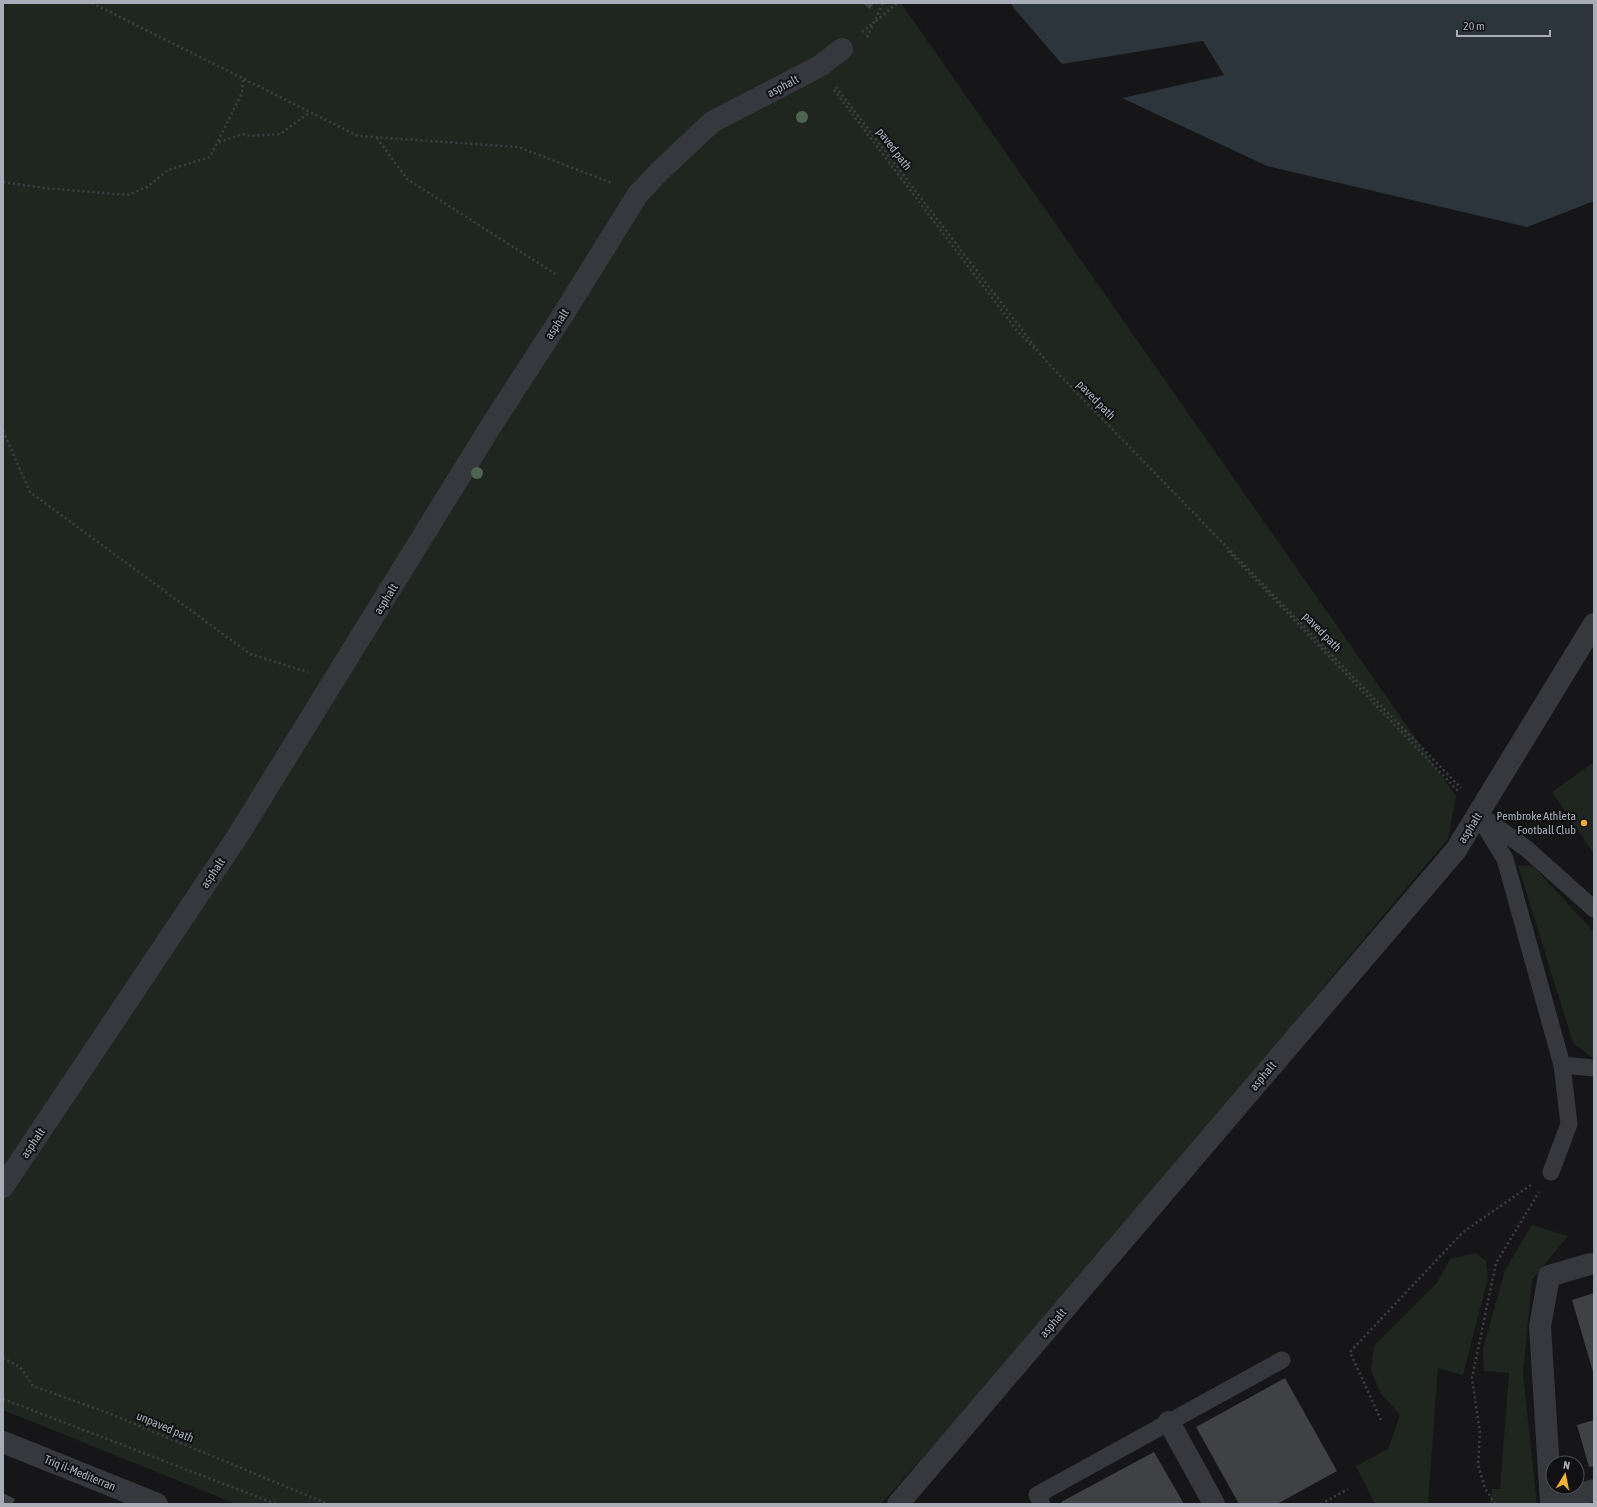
<svg xmlns="http://www.w3.org/2000/svg" width="1597" height="1507" font-family="'Asap Condensed',sans-serif">
<rect width="100%" height="100%" fill="#161618"/>
<path fill="#1e261f" d="M 3,3 L 901,3 L 1456,796 L 1448,839 L 1351,954 L 1083,1278 L 881,1504 L 236,1504 L 3,1410 Z
M 1594,762 L 1594,854 L 1552,792 Z
M 1518,865 L 1533,866 L 1594,932 L 1594,1059 L 1573,1043 Z
M 1532,1225 L 1568,1236 L 1532,1280 L 1523,1374 L 1537,1504 L 1490,1504 L 1492,1489 L 1500,1489 L 1509,1373 L 1484,1371 L 1483,1349 L 1505,1270 Z
M 1476,1253 L 1486,1261 L 1488,1278 L 1463,1375 L 1438,1368 L 1428,1504 L 1375,1504 L 1356,1466 L 1388,1449 L 1400,1415 L 1381,1394 L 1371,1370 L 1374,1346 L 1437,1283 L 1450,1259 Z"/>
<path fill="#2c353c" d="M 1012,3 L 1594,3 L 1594,201 L 1527,227 L 1267,166 L 1122,98 L 1224,75 L 1203,41 L 1062,64 L 1012,6 Z"/>
<path fill="#404145" d="M 862,3 L 874,3 L 870,9 Z
M 1594,1293 L 1594,1375 L 1572,1300 Z
M 1285,1378 L 1337,1471 L 1277,1504 L 1239,1504 L 1196,1427 Z
M 1594,1420 L 1594,1466 L 1589,1467 L 1577,1425 Z
M 1154,1452 L 1184,1504 L 1062,1504 L 1061,1502 Z
M 3,1493 L 15,1499 L 12,1504 L 3,1504 Z"/>
<g fill="none" stroke-linecap="round" stroke-linejoin="round">
<path stroke="#3d3f44" stroke-width="2.5" stroke-dasharray="2 3" stroke-linecap="butt" d="M 92,3 L 358,136 L 518,147 L 612,183
M 876,21 L 897,3
M 862,32 L 872,24
M 867,37 L 883,3
M 836,87 L 1046,361 L 1461,788
M 834,90 L 1018,332 L 1037,351
M 377,138 L 407,179 L 557,275
M 219,142 L 243,134 L 250,136 L 280,134 L 309,113
M 3,182 L 44,188 L 128,195 L 147,187 L 168,170 L 210,157 L 242,93 L 243,80
M 3,431 L 30,492 L 250,654 L 308,672
M 1228,551 L 1459,792
M 3,1358 L 20,1367 L 33,1386 L 108,1413 L 328,1504
M 3,1399 L 276,1504
M 1381,1420 L 1350,1352 L 1463,1232 L 1531,1185
M 1321,1504 L 1348,1489
M 1495,1504 L 1485,1488 L 1478,1465 L 1480,1433 L 1472,1378 L 1496,1263 L 1539,1192"/>
<path stroke="#37383d" stroke-width="17" d="M 1478,815 L 1505,859 L 1562,1065 L 1569,1124 L 1551,1172
M 1484,818 L 1527,849 L 1594,909
M 1562,1065 L 1594,1068
M 1042,1504 L 1037,1495 L 1282,1360"/>
<path stroke="#37383d" stroke-width="22" d="M 3,1187 L 237,837 L 489,429 L 566,310 L 638,194 L 661,170 L 712,122 L 820,66 L 842,49
M 1169,1422 L 1214,1504
M 3,1442 L 157,1504
M 898,1504 L 1456,850 L 1594,624
M 1551,1504 L 1540,1326 L 1549,1276 L 1590,1264
M 1553,1504 L 1594,1490"/>
</g>
<g fill="#506452">
<circle cx="802" cy="117" r="6"/>
<circle cx="477" cy="473" r="6"/>
</g>
<circle fill="#f2b134" stroke="#111113" stroke-width="1.5" cx="1584" cy="823" r="4"/>
<g text-anchor="middle" dominant-baseline="central" stroke-width="4" stroke-linejoin="round" paint-order="stroke">
<g font-size="12" fill="#a8adb8" stroke="#111113">
<text transform="translate(783 86) rotate(-28)">asphalt</text>
<text transform="translate(894 149) rotate(53)">paved path</text>
<text transform="translate(557 324) rotate(-57)">asphalt</text>
<text transform="translate(1096 400) rotate(46)">paved path</text>
<text transform="translate(386 599) rotate(-58)">asphalt</text>
<text transform="translate(1322 632) rotate(46)">paved path</text>
<text transform="translate(1470 828) rotate(-58)">asphalt</text>
<text transform="translate(213 873) rotate(-56)">asphalt</text>
<text transform="translate(1263 1076) rotate(-50)">asphalt</text>
<text transform="translate(33 1143) rotate(-56)">asphalt</text>
<text transform="translate(1053 1323) rotate(-50)">asphalt</text>
<text transform="translate(165 1427) rotate(23)">unpaved path</text>
<text transform="translate(80 1473) rotate(22)">Triq il-Mediterran</text>
</g>
<g font-size="12" fill="#a8adb8" stroke="#111113" text-anchor="end">
<text x="1576" y="816">Pembroke Athleta<tspan x="1576" dy="14">Football Club</tspan></text>
</g>
</g>
<rect width="1597" height="1507" fill="none" stroke="#a8adb8" stroke-width="8"/>
<g transform="translate(1565 1475) rotate(10)"><circle r="19" fill="#111113" stroke="#4d4f55"/>
<path d="M0-3L7 15L0 10L-7 15Z" fill="#f2b134"/>
<text y="-6" font-size="11" font-weight="bold" text-anchor="middle" fill="#a8adb8">N</text>
</g>
<path d="M1457 30v6h93v-6" fill="none" stroke="#a8adb8" stroke-width="2"/>
<text x="1463" y="30" font-size="12" fill="#a8adb8" stroke="#111113" stroke-width="3" paint-order="stroke">20 m</text>
</svg>
